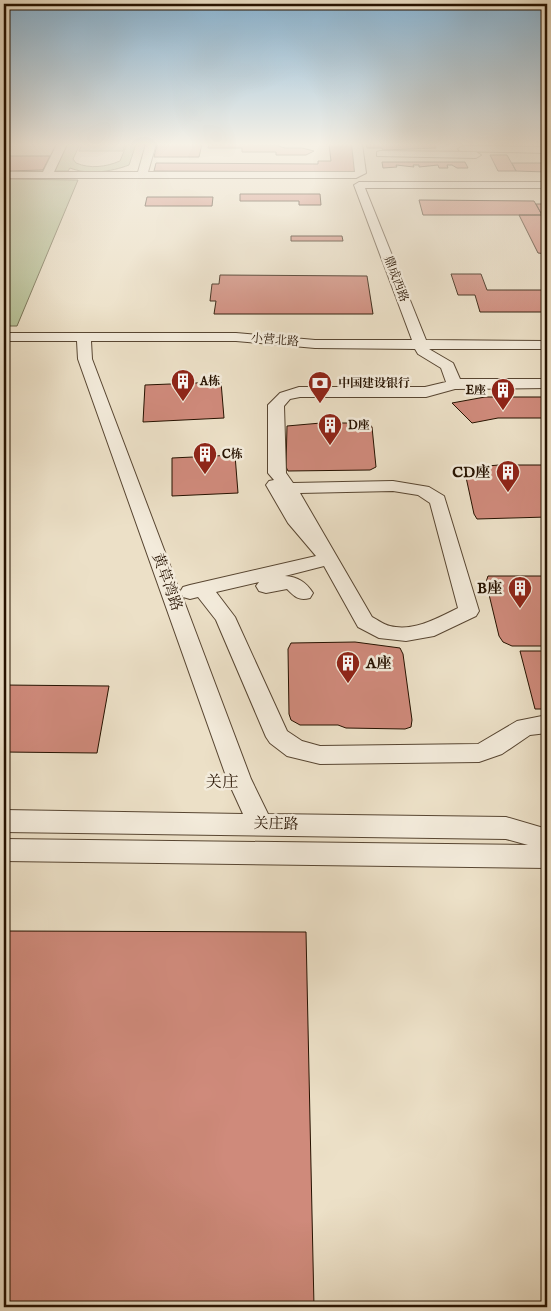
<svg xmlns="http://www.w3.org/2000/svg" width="551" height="1311" font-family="'IM FELL English','Noto Serif SC',serif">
<rect width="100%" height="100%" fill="#ece0c7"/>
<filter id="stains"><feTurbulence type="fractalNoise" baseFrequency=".004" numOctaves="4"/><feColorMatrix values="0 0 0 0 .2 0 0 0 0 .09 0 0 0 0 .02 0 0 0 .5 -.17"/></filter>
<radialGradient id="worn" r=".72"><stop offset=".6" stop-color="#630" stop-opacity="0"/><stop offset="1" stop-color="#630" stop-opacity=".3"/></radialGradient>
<path fill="#b6c297" stroke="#6e6a4c" d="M 67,144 L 80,144 L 73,159 L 76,163 C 90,169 106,167 120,161 L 127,144 L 136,144 L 129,165 C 111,172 87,175 70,168 L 68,171 L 54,171 Z
M 82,144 L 125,144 L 123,151 L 79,151 Z
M 4,179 L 78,180 L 17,326 L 4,326 Z"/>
<path fill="#cf8a7b" stroke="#261200" d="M 157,144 L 202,144 L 199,157 L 154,157 Z
M 209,144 L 275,145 L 285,148 L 302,148 L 314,151 L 306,155 L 276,155 L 276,152 L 242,152 L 242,148 L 208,148 Z
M 329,144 L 354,144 L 358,172 L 154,171 L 156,163 L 318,164 L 318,161 L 331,161 Z
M 366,144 L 434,144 L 436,148 L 383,150 L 382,148 L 367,148 Z
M 490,155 L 507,155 L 516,171 L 498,171 Z
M 4,156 L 50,156 L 43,170 L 4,171 Z
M 382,162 L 465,162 L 468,168 L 457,168 L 452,165 L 447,165 L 448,168 L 439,168 L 438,165 L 419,167 L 419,165 L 413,165 L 414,167 L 396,165 L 397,167 L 383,168 Z
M 512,163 L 547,163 L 547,172 L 516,171 Z
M 240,194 L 320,194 L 321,205 L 299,205 L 299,201 L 240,201 Z
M 147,197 L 213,197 L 212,206 L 145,206 Z
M 419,200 L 534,201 L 542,215 L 423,215 Z
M 536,204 L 547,204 L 547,254 L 538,253 L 519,215 L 542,215 Z
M 291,236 L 342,236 L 343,241 L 291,241 Z
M 451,274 L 481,274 L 487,290 L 547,290 L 547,312 L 480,312 L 475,295 L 458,295 Z
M 220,275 L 367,276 L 373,314 L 214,314 L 216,301 L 210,301 L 212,284 L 219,284 Z
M 221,382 L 224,418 L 143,422 L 145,385 Z
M 485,397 L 547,397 L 547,418 L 498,418 L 472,423 L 452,403 Z
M 321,423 L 369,423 L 372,427 L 376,467 L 370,470 L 288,471 L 286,467 L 287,426 Z
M 235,455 L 238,493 L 172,496 L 172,458 Z
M 499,465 L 547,465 L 547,517 L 477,519 L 474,514 L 464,468 Z
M 488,576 L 547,576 L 547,646 L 512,646 L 503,642 L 499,636 L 486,582 Z
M 355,642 L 400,648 L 403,654 L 412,720 L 411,727 L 405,729 L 346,728 L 338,725 L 300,725 L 291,720 L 289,714 L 288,649 L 291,643 Z
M 520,651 L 547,651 L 547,709 L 535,709 Z
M 4,685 L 109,686 L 97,753 L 4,752 Z
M 4,931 L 306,932 L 314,1307 L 4,1307 Z"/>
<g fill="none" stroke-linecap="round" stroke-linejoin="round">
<g stroke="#584632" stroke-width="2">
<path id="minor" d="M 57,144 L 67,144 L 54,172 L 138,172 L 146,144 L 156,144 L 148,172 L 355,172 L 352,144 L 362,144 L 366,173 L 356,178 L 4,178 L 4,172 L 43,172 Z
M 463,146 L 547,147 L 547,153 L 460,151 L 458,149 Z
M 380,151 L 476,152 L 481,155 L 476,158 L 377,156 L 377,152 Z
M 359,182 L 547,182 L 547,188 L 365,188 L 426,340 L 547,341 L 547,349 L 429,349 L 453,363 L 460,379 L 547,379 L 547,388 L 455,389 L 426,397 L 300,397 L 290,399 L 284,406 L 286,473 L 293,483 L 393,481 L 429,487 L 444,496 L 479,611 L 476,616 L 434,636 L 406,641 L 379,638 L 358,627 L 324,566 L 285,576 C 298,577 306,582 313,593 L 310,598 C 299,601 295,597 287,589 L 266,593 L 259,591 L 256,586 L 259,582 L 216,592 L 235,617 L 287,731 L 302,741 L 320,746 L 478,744 L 517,721 L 547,715 L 547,733 L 530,735 L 502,754 L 479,762 L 320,764 L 287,756 L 270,743 L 266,737 L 216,620 L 198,597 L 190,599 L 183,597 L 181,593 L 251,779 L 268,814 L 506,817 L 547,829 L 547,868 L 4,861 L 4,839 L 528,845 L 506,839 L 4,832 L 4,810 L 243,814 L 227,779 L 78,359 L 77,341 L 4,341 L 4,333 L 236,333 L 315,340 L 412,340 L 354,185 ZM 91,341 L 236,341 L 315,348 L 415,349 L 418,354 L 441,368 L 446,382 L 425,387 L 299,387 L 280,393 L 268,405 L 268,473 L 274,480 L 269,481 L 266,485 L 288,523 L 316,556 L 190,585 L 183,587 L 180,592 L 92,359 ZM 393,491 L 418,495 L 430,503 L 458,608 C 438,618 414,632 390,626 C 384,625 378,620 372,617 L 300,493 Z"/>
</g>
<use href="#minor" fill="#f3ebdb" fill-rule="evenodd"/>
</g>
<linearGradient id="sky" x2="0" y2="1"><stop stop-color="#89b7d8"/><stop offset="0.44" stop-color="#f6f1e6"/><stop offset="1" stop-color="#f6f1e6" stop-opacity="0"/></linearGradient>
<rect width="551" height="328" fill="url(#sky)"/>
<defs>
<g id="building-pin" transform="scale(1.25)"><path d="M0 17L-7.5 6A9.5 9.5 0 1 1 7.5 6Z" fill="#8f2418" stroke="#f3ebdb"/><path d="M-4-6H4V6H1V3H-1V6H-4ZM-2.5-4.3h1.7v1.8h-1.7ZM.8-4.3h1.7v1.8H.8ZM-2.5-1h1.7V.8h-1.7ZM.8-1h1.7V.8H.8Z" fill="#fff"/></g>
<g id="bank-pin" transform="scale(1.25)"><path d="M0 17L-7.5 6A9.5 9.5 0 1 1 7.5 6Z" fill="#8f2418" stroke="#f3ebdb"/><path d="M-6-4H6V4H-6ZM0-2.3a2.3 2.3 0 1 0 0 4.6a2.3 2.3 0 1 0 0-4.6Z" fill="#fff"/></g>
</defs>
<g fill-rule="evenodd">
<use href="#building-pin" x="183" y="381"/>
<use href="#bank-pin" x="320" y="383"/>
<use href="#building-pin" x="503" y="390"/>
<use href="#building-pin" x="330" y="425"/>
<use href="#building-pin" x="205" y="454"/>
<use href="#building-pin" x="508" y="472"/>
<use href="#building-pin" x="520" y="588"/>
<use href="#building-pin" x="348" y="663"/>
</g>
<g text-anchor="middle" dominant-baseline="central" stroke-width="5" stroke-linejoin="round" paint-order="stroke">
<g font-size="12" fill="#261200" stroke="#f3ebdb">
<text transform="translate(396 279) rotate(69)">鼎成西路</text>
<text transform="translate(275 340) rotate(5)">小营北路</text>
</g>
<g font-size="12" font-weight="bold" fill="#261200" stroke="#f3ebdb" text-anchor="start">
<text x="200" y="381">A栋</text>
<text x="338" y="383">中国建设银行</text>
<text x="486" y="390" text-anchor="end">E座</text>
<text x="348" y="425">D座</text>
<text x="222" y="454">C栋</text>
</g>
<g font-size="15" font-weight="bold" fill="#261200" stroke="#f3ebdb" text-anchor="end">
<text x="490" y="472">CD座</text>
<text x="502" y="588">B座</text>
<text x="366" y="663" text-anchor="start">A座</text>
</g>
<g font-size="15" fill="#261200" stroke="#f3ebdb">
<text transform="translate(167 582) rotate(70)">黄草湾路</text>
<text transform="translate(276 824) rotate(1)">关庄路</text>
</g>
<g font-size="16" fill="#261200" stroke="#f3ebdb">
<text x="222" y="783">关庄</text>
</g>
</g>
<rect width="551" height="1311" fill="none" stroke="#ece0c7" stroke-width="20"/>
<rect x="5" y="5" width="541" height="1301" fill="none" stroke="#261200" stroke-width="2.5"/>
<rect x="10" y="10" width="531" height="1291" fill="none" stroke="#261200"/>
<rect width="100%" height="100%" filter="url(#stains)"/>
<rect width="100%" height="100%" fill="url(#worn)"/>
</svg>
